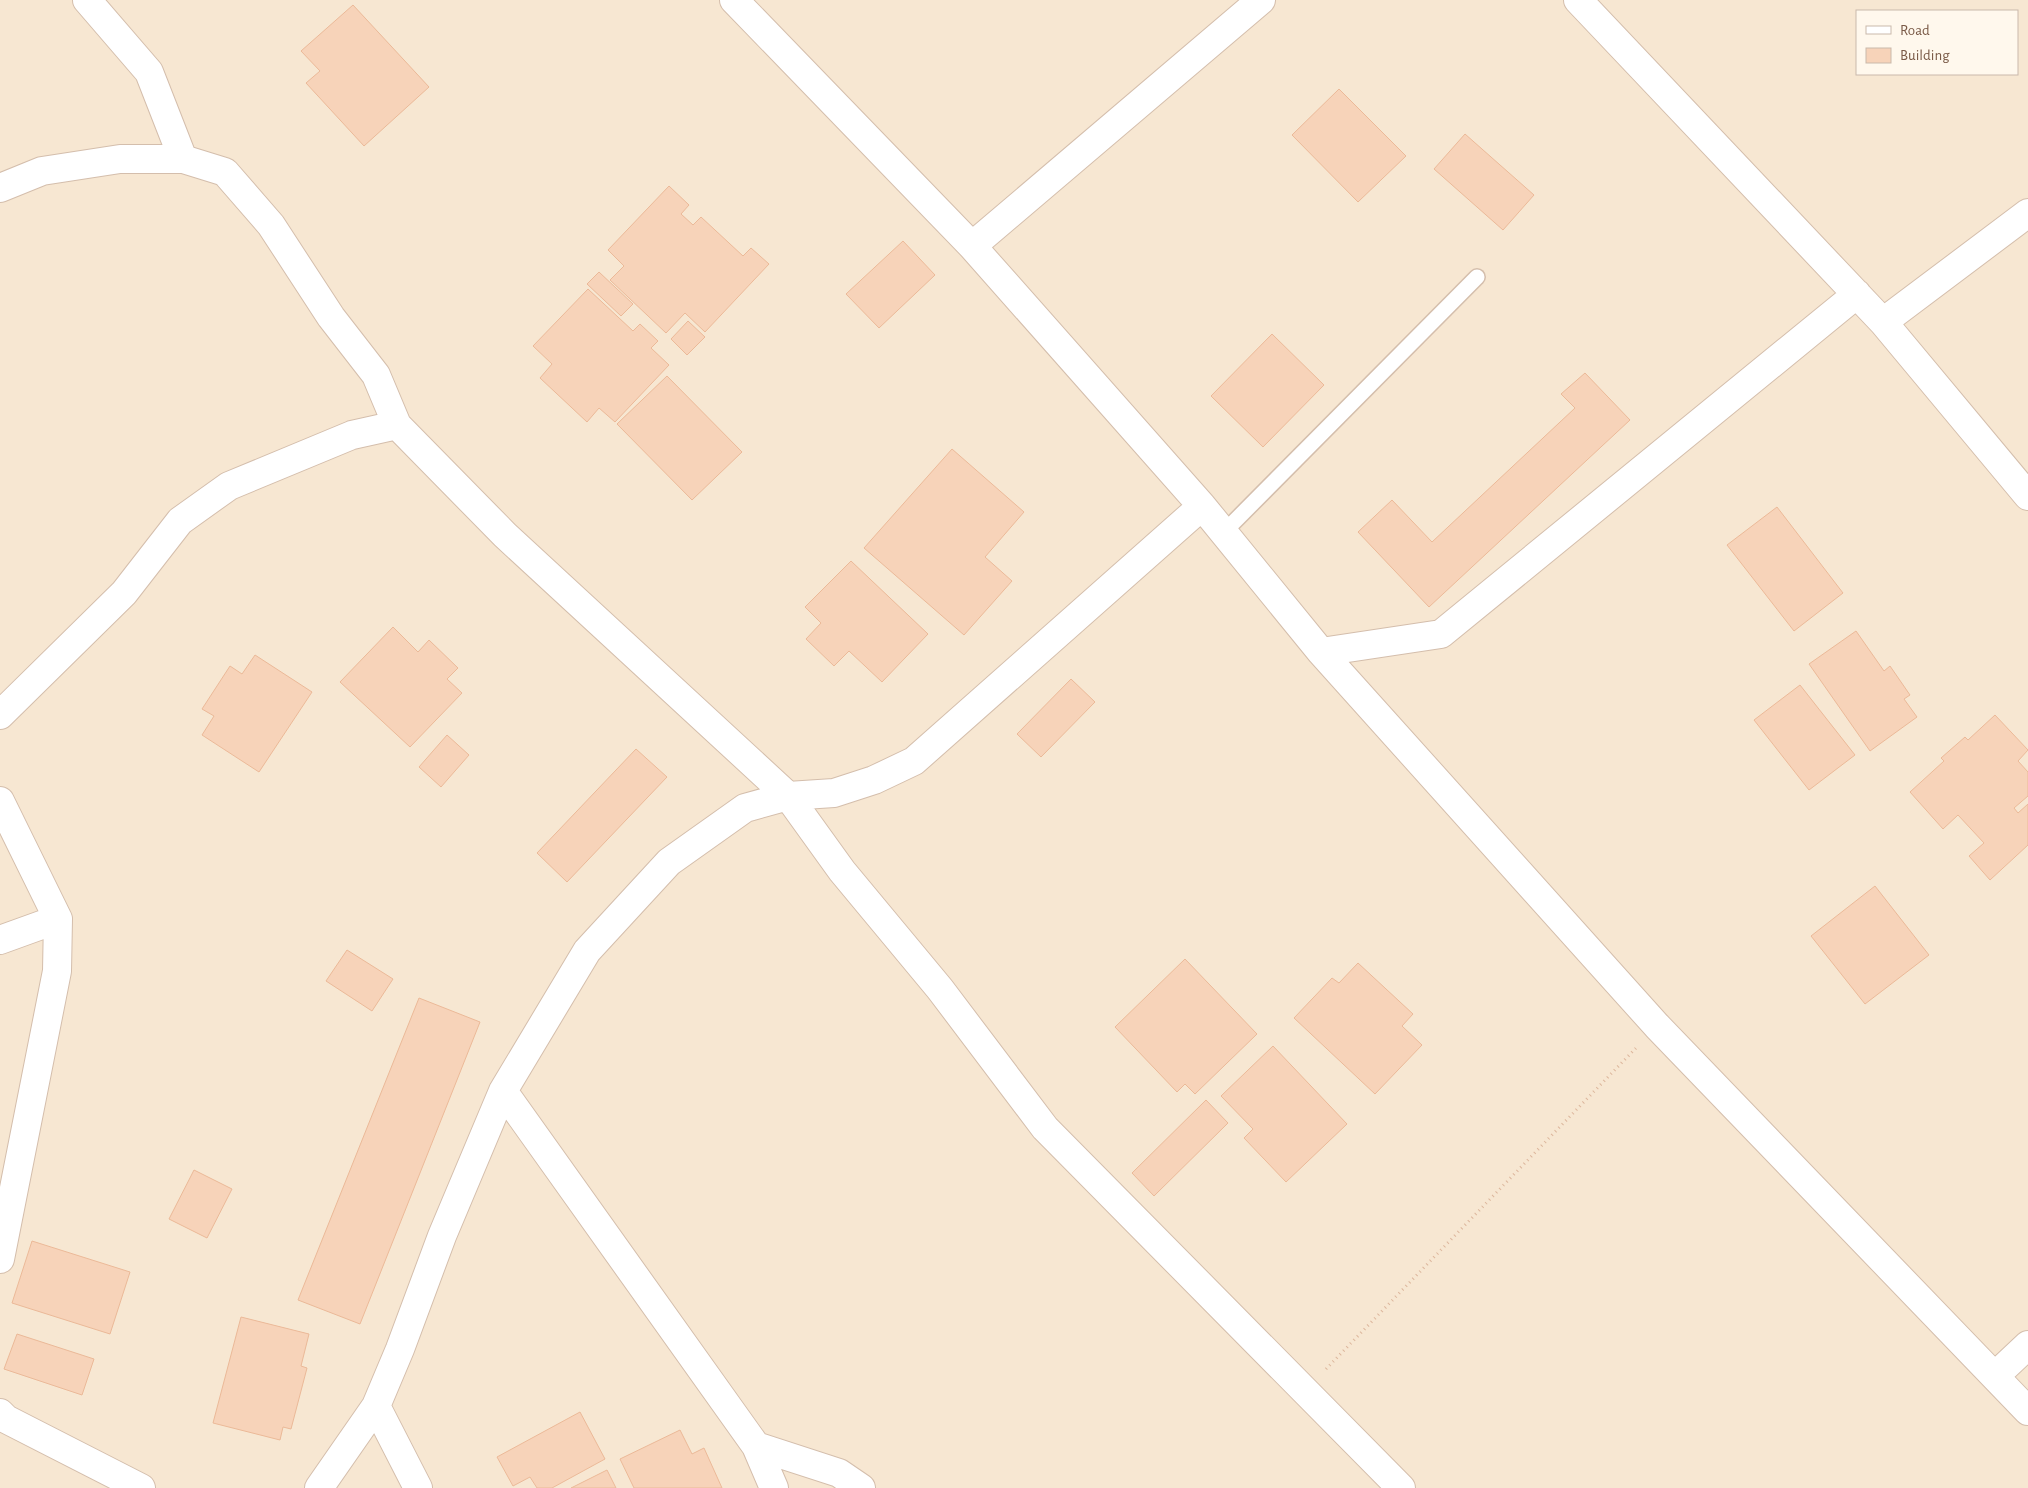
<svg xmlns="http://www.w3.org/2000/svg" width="2028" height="1488" font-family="'Alegreya Sans',sans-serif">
<rect width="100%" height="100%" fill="#fef5e5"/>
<path fill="#f7e7d2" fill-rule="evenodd" d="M 0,0 L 2028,0 L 2028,1488 L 0,1488 ZM 1857,11 L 2017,11 L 2017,74 L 1857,74 Z"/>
<path fill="#f7d3b9" stroke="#ebb998" d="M 353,5 L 429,87 L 364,146 L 306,83 L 320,71 L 301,51 Z
M 1339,89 L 1406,156 L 1358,202 L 1292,135 Z
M 1465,134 L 1534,195 L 1503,230 L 1434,169 Z
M 669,186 L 689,205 L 681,214 L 693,225 L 701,217 L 743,256 L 751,248 L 769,264 L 705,332 L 685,313 L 666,333 L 610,280 L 624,266 L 608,250 Z
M 903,241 L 935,275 L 879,328 L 846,294 Z
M 599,272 L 633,304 L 621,316 L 587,284 Z
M 588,289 L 633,331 L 640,324 L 658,341 L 651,348 L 669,365 L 615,422 L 599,408 L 587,422 L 540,378 L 552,364 L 533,346 Z
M 688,321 L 705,337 L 687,355 L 671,339 Z
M 1272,334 L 1324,385 L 1263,447 L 1211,396 Z
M 1585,373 L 1630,420 L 1429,607 L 1358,532 L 1392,500 L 1432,542 L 1575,408 L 1561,394 Z
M 667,376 L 742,452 L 692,500 L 617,424 Z
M 952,449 L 1024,512 L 985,557 L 1012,581 L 964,635 L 864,548 Z
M 1777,507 L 1843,593 L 1794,631 L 1727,545 Z
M 851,561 L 928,634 L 882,682 L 849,651 L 834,666 L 806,639 L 821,623 L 805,607 Z
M 393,627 L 418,652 L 429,640 L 458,668 L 447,679 L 462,693 L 410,747 L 340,682 Z
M 1856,631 L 1884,671 L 1890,666 L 1910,695 L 1904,699 L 1917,717 L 1870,751 L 1809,664 Z
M 255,655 L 312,692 L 259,772 L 202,735 L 214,716 L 202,709 L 230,666 L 242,674 Z
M 1071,679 L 1095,702 L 1041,757 L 1017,734 Z
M 1800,685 L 1855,755 L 1809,790 L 1754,720 Z
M 1995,715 L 2028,750 L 2018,761 L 2028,772 L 2028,796 L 2014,808 L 2018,813 L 2028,804 L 2028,845 L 1990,880 L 1969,856 L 1984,843 L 1958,815 L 1943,829 L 1910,792 L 1944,761 L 1941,758 L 1965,737 L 1968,740 Z
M 447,735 L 469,755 L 441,787 L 419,767 Z
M 636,749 L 667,777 L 567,882 L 537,853 Z
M 1875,886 L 1929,955 L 1865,1004 L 1811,936 Z
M 347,950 L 393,979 L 372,1011 L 326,981 Z
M 1185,959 L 1257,1034 L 1195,1094 L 1185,1084 L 1177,1092 L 1115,1027 Z
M 1358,963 L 1413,1014 L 1402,1026 L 1422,1045 L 1375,1094 L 1294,1018 L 1332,978 L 1339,983 Z
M 419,998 L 480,1022 L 360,1324 L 298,1300 Z
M 1273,1046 L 1347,1124 L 1286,1182 L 1244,1138 L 1253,1129 L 1221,1096 Z
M 1206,1100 L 1228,1123 L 1154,1196 L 1132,1173 Z
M 194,1170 L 232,1189 L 207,1238 L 169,1219 Z
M 32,1241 L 130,1272 L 110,1334 L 12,1303 Z
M 241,1317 L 309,1334 L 301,1366 L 307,1368 L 291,1429 L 283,1427 L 280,1440 L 213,1423 Z
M 17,1334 L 94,1359 L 82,1395 L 4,1369 Z
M 580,1412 L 605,1459 L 552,1488 L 537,1488 L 530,1477 L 513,1486 L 497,1457 Z
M 680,1430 L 692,1454 L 704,1448 L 722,1488 L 634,1488 L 620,1459 Z
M 607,1470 L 616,1488 L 571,1488 Z"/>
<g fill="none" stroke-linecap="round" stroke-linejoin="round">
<g stroke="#d4beac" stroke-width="18">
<path id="lane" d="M 1224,532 L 1477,277"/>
</g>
<g stroke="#d4beac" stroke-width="30">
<path id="street" d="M 87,0 L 149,72 L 183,159
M 734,0 L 972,246
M 1578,0 L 1883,322 L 2028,496
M 0,188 L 42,171 L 120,159 L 183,159 L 225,172 L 271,225 L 331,317 L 376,375 L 397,425
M 1883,322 L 2028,213
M 1202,506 L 1321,652 L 1657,1026 L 2028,1411
M 1321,652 L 1441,634 L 1857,294
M 0,715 L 124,593 L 180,521 L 229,486 L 352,435 L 397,425 L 505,535 L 788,796 L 842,871 L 940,989 L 1045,1128 L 1401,1488
M 0,801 L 58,919 L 57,971 L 0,1259
M 0,940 L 58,919
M 503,1091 L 756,1446 L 774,1488
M 1995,1376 L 2028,1345
M 376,1406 L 418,1488
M 0,1413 L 6,1419 L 141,1488
M 756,1446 L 839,1473 L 861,1488
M 319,1488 L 376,1406 L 400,1349 L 442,1236 L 503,1091 L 587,951 L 669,862 L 745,808 L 788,796 L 834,793 L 874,780 L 914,761 L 1202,506 L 972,246 L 1261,0"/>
</g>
<path stroke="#dcb69c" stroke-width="3" stroke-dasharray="1 4" stroke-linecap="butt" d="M 1326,1369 L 1636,1048"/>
<use href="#lane" stroke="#fff" stroke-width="15"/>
<use href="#street" stroke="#fff" stroke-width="28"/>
</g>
<rect x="1856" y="10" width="162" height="65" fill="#fff8ed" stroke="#cab9ab"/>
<rect x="1866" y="26" width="25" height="8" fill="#ffffff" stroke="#cab9ab"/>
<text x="1900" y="35" font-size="15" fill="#7a5a47">Road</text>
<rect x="1866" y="48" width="25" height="15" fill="#f7d3b9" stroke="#cab9ab"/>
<text x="1900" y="60" font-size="15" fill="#7a5a47">Building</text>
</svg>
